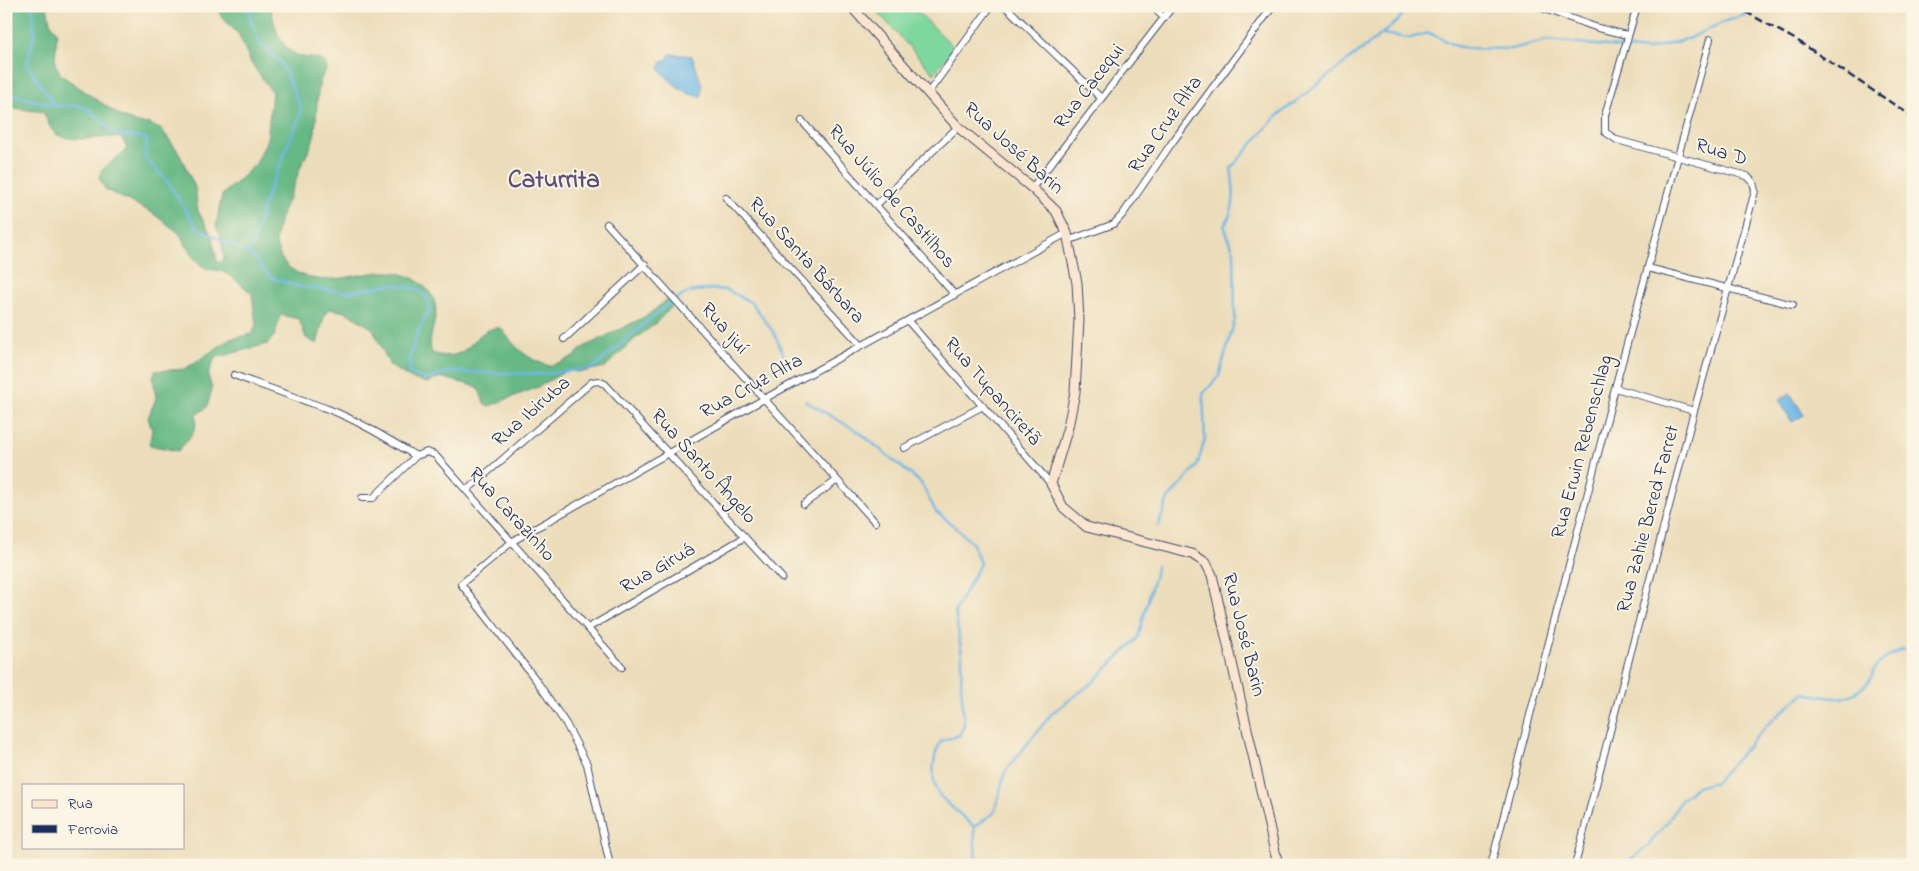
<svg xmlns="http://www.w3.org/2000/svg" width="1919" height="871" font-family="'Indie Flower',sans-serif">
<rect width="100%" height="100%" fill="#fcf5e5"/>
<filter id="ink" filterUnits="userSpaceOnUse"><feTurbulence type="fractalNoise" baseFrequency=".02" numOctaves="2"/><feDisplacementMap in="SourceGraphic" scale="10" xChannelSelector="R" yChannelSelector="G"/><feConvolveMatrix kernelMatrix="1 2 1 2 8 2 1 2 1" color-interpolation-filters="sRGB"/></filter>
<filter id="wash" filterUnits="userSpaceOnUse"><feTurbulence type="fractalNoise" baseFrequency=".0096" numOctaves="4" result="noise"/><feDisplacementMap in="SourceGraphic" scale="20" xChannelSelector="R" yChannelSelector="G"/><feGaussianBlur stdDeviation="1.12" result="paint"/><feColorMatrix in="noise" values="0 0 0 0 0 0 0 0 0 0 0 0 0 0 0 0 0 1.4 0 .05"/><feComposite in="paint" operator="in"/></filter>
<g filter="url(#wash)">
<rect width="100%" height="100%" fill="#ecddba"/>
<path fill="#7ed79d" stroke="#4c837e" d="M 872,6 L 923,6 L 918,12 L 954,47 L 934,74 Z"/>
<path fill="#66b884" stroke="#407471" d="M 6,6 L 47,6 L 50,22 L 57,32 L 55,63 L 61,75 L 122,117 L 138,123 L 150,124 L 162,130 L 178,151 L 195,187 L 198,211 L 212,236 L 217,262 L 221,262 L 224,259 L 221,238 L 216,226 L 222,195 L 256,164 L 267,140 L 272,92 L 251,63 L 239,35 L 221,16 L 217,6 L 270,6 C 275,26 279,51 303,57 C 312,59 317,57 325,62 L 327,69 C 313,86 319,115 314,136 C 312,148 302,161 298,174 C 293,193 275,223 276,242 C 277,252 283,263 290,268 C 322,292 354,271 389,272 C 402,272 418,279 427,289 C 448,312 424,332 432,353 C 472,367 472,325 501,328 C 514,346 527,360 550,366 L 573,357 L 584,347 L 648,315 L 668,299 L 673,305 L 655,324 L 636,338 L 605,367 L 582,372 L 566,371 L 538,387 L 489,406 L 485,405 L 478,387 L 440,377 L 428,383 L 412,379 L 390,366 L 373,329 L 346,312 L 329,309 L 324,317 L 317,344 L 306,338 L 299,319 L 280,315 L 275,335 L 267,344 L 215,358 L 208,375 L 212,389 L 207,407 L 196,415 C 197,434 190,437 178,451 L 149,445 L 152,430 L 148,418 L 156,398 L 153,377 L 155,371 L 185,369 L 230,339 L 252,334 L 256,325 L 252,294 C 238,282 225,267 206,270 L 193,257 L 179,233 L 151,212 L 106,190 L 99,178 L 102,170 L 127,149 L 122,138 C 106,135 62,146 52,130 C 48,125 47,118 43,112 L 6,107 L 6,36 L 13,15 L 11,11 L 6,11 Z"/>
<path fill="#6db7e6" stroke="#4473a2" d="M 670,54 L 692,56 L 702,85 L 701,97 C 684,95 670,81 659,69 L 662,62 L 667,60 Z
M 1790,393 L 1804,415 L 1792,422 L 1779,400 Z"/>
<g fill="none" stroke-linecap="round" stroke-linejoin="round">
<path stroke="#6db7e6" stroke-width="2.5" d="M 32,6 L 35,32 L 27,65 L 54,104
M 250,6 L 250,18 L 260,43 L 282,64 L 302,111 L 265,201 L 250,254
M 1382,34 L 1410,38 L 1429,33 L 1456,46 L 1467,48 L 1511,49 L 1548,40 L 1647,50 L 1690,38 L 1726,21 L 1771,6
M 6,99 L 18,96 L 55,106 L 76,105 L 88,109 L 116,134 L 147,138 L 145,158 L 167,181 L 197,228 L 250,254 L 270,277 L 300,287 L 346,292 L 393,284 L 418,289 L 428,300 L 430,310 C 417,331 409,349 409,374 L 427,380 L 448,372 L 542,374 L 593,368 L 665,306 L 689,292 L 710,289 L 727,290 L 752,303 L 774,333 L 790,368
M 805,401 L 859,432 L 921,483 L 936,512 L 952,524 L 973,544 L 980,564 L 955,611 L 962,656 L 961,684 L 964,724 L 960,735 L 941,741 C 933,754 929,785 941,797 C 952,808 963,816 974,827 L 976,865
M 1158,527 L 1168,499 L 1197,466 L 1205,439 L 1203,394 L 1219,376 L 1235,319 L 1234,252 L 1224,226 C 1237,207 1234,189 1231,168 L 1276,117 L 1398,21 L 1407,6
M 974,827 L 994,813 L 1005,772 L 1052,713 L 1092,683 L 1138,638 L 1157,566
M 1623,865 L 1648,846 L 1668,821 L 1681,800 L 1696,787 L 1716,782 L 1766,726 L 1804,693 C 1832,699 1849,704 1869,681 C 1873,677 1872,671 1876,667 C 1882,659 1894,654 1902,649 L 1913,653"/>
</g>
</g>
<g filter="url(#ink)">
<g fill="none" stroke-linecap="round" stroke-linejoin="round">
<g stroke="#3a496c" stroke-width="8">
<path id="minor" d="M 1005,6 L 1101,98
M 1152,6 L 1164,18
M 1536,6 L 1598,28 L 1627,35
M 928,93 L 991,6
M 802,121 L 955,295
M 1032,188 L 1173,6
M 726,198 L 861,345
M 876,205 L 958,127
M 607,224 L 875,522
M 1070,240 L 1114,224 L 1123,214 L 1171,144 L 1273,6
M 1648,268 L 1793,305
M 908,321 L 1051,484
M 564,339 L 645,264
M 234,375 C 265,387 297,398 328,409 C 359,421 388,439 416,456
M 1615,388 L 1694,411
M 904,448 L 983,406
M 467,490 L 592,382 L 598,381 L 605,384 L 782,578
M 362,498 L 373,498 L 416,456 L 427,452 L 435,455 L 622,667
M 804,504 L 836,481
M 588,628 L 745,537
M 610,865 L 587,764 L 566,724 L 536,680 L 461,584 L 513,541 L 764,399 L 1067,233
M 1491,865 L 1615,388 L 1710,39
M 1575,865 L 1694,411 L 1755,191 L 1753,182 L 1747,176 L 1617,140 L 1605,132 L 1605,115 L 1637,6"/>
</g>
<g stroke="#3a496c" stroke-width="11">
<path id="secondary" d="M 851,6 L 958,127 L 1032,188 L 1056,211 L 1067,233 L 1077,283 L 1079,320 L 1075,392 L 1068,427 L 1051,484 L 1063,507 L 1087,527 L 1192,554 L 1206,563 L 1212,575 L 1278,865"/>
</g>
<use href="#minor" stroke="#fff" stroke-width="6"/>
<use href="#secondary" stroke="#fce5cf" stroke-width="9"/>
<path stroke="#1b2f5e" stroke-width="2.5" stroke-dasharray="8 4" stroke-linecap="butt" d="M 1735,6 L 1798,41 L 1913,117"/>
</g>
</g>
<g text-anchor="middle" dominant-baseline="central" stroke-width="4" stroke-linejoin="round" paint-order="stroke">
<g font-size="20" fill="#1b2f5e" stroke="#fcf5e5">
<text transform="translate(1090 87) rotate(-52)">Rua Cacequi</text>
<text transform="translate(1166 125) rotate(-55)">Rua Cruz Alta</text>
<text transform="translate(1013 149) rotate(42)">Rua José Barin</text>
<text transform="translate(1721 153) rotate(17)">Rua D</text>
<text transform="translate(891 197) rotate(49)">Rua Júlio de Castilhos</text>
<text transform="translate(806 261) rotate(48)">Rua Santa Bárbara</text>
<text transform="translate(724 329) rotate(49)">Rua Ijuí</text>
<text transform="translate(752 387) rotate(-29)">Rua Cruz Alta</text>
<text transform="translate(992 392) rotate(49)">Rua Tupanciretã</text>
<text transform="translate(532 412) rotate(-41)">Rua Ibiruba</text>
<text transform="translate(1583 447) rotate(-75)">Rua Erwin Rebenschlag</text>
<text transform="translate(703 467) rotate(48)">Rua Santo Ângelo</text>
<text transform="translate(511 515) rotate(48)">Rua Carazinho</text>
<text transform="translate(1649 519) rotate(-75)">Rua Zahie Bered Farret</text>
<text transform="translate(658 569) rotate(-30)">Rua Giruá</text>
<text transform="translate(1243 635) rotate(76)">Rua José Barin</text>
</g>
<g font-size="25" font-weight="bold" fill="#5d517c" stroke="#fcf5e5">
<text x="554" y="181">Caturrita</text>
</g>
</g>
<rect width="1919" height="871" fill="none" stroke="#fcf5e5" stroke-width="25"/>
<rect x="22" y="784" width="162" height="65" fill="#fcf5e5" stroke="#a2a6af"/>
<rect x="32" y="800" width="25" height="8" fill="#fce5cf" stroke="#a2a6af"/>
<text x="68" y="808" font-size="15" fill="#1b2f5e">Rua</text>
<rect x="32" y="825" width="25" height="8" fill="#1b2f5e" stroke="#a2a6af"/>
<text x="68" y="834" font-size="15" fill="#1b2f5e">Ferrovia</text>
</svg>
